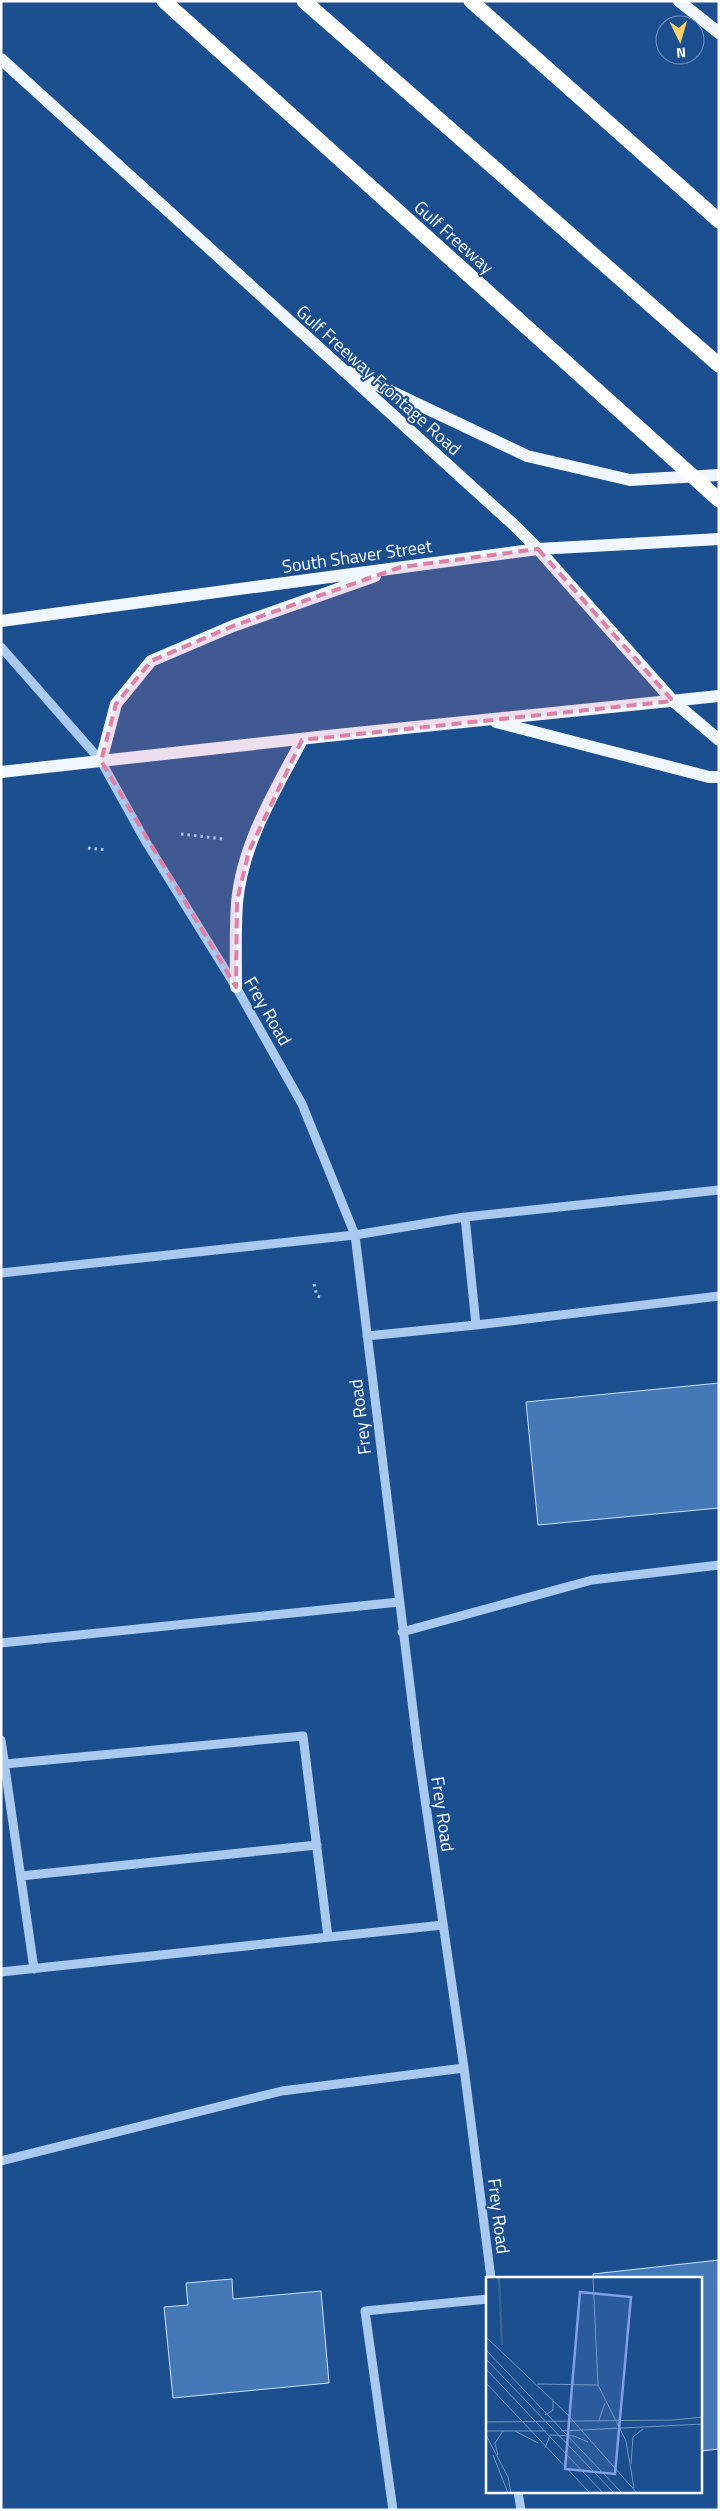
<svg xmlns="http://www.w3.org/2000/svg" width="720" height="2511" font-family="'Titillium Web',sans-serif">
<rect width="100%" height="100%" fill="#1b4f8f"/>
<path fill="#4478b7" stroke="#cfe3fa" d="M 719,1383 L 719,1508 L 538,1525 L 526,1402 Z
M 719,2260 L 719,2449 L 701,2451 L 701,2278 L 593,2278 L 593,2274 Z
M 232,2279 L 233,2299 L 321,2291 L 329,2383 L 173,2398 L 164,2307 L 188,2305 L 186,2283 Z"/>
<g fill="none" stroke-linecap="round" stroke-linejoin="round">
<path stroke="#a9c9ee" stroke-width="3" stroke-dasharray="2.5 4" stroke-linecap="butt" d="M 181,834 L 223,839
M 88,848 L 107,850
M 314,1284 L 317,1296 L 323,1298"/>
<path stroke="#a9c9ee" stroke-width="9" d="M 1,647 L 101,761 L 146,842 L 236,987 L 302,1104 L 355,1235 L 418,1751 L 464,2068 L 491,2278
M 465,1217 L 476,1325 L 719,1296
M 1,1273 L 355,1235 L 465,1217 L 719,1190
M 367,1336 L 476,1325
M 402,1632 L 592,1580 L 719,1565
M 1,1643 L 399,1602
M 1,1740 L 34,1969
M 5,1764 L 303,1736 L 328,1937
M 21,1876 L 317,1845
M 1,1972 L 443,1925
M 1,2161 L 282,2091 L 464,2068
M 518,2492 L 521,2510
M 393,2510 L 365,2311 L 488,2299"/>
<path stroke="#f0f6ff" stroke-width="12" d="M 679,1 L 719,33
M 1,59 L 515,526 L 538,549 L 673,701 L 719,740
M 350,372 L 527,456 L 630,480 L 719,475
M 1,621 L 538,549 L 719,539
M 496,722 L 709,777 L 719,777
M 101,761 L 116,704 L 151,661 L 233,626 L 375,576
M 1,772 L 327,736 L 719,696
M 236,987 C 236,959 235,931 237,903 C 242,844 275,791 302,740"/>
<path stroke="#fff" stroke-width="15" d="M 164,1 L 719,500
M 304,1 L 719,365
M 471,1 L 719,221"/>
</g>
<path fill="#dd80a5" fill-opacity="0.2" stroke="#dd80a5" stroke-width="4" stroke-dasharray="10 6" stroke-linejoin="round" d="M 538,549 L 673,701 L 302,740 L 249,851 L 237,901 L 236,987 L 101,761 L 116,704 L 151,661 L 233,626 L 401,567 Z"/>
<g text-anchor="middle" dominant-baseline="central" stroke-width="4" stroke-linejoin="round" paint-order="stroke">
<g font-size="18" fill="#fff" stroke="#1b4f8f">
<text transform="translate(454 237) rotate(42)">Gulf Freeway</text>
<text transform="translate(379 380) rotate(42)">Gulf Freeway Frontage Road</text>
<text transform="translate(357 556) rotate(-8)">South Shaver Street</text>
<text transform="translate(268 1011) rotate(60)">Frey Road</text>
<text transform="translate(360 1417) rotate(-97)">Frey Road</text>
<text transform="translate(443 1814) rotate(82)">Frey Road</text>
<text transform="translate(499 2216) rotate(83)">Frey Road</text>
</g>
</g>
<g transform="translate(486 2277)">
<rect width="216" height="216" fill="#1b4f8f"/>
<path fill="none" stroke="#3c6290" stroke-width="2.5" d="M 13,0 L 16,68"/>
<path fill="none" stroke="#7695bc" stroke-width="1" d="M 107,0 L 112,108 L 140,164 L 148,211M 0,60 L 81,137 L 151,216M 0,73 L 136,216M 0,82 L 128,216M 0,92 L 117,216M 0,106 L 104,216M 51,107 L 112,108M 59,138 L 67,133 L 67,124M 113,143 L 119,126M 0,145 L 187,143 L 217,140M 0,154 L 60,154M 29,154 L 52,166M 75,154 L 217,147M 0,158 L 22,200 L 25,216M 59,171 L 64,158 L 88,159 L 102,165M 7,178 L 22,216M 12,178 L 9,166 L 17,154M 145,187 L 147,160 L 157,152"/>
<path fill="#839eea" fill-opacity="0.15" stroke="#839eea" stroke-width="2.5" d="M 94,15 L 145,20 L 129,197 L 79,192 Z"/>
<rect width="216" height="216" fill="none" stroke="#fff" stroke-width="2.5"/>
</g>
<rect width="720" height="2511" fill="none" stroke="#ffffff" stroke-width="5"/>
<g transform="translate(680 40) rotate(175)"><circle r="24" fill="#1b4f8f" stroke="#7695bc"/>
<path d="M0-4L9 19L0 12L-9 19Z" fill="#ffd166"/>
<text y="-8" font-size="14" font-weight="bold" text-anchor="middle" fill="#ffffff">N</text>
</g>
</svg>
